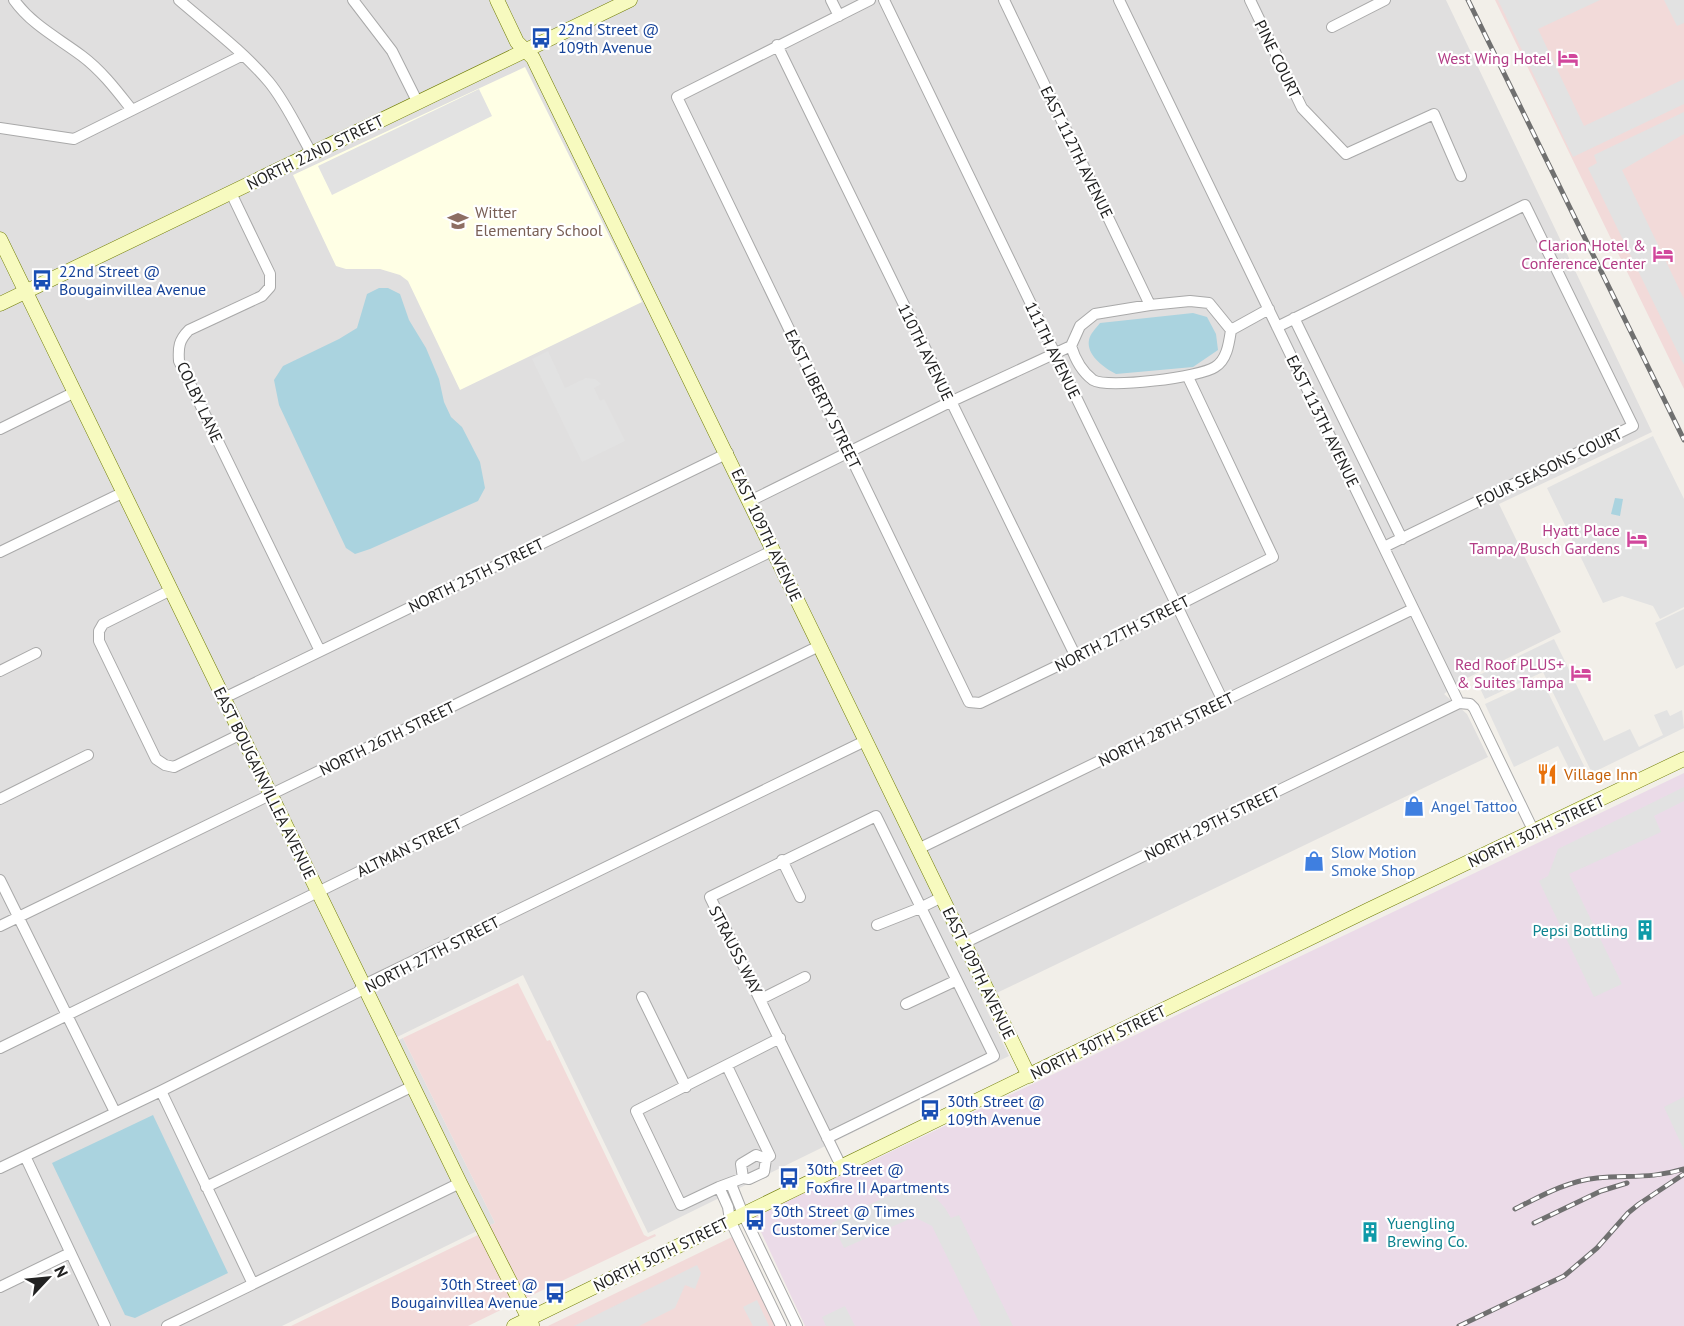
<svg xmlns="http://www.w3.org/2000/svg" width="1684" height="1326" font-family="'PT Sans',sans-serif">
<rect width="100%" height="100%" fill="#f2efe9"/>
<path fill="#e0dfdf" d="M 0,0 L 1446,0 L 1652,432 L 1499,504 L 1561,632 L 1459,682 L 1444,694 L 1467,714 L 1488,757 L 982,1000 L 1009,1056 L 648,1233 L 523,975 L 385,1043 L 479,1230 L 282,1326 L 0,1326 Z
M 403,1038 L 495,1223 L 488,1226 L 397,1041 Z"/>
<path fill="#f2dad9" d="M 1495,0 L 1684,0 L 1684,389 Z
M 518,983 L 547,1041 L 550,1040 L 644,1235 L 648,1237 L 655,1234 L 656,1236 L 524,1299 L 488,1226 L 495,1223 L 403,1038 Z
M 480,1234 L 515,1303 L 468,1326 L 291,1326 Z
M 732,1237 L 775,1326 L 548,1326 Z"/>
<path fill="#ebdbe8" d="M 1684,773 L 1684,1326 L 805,1326 L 754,1217 Z"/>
<path fill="#ffffe5" d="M 525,67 L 642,302 L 460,390 L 408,281 L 400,275 L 380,269 L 346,269 L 336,266 L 293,175 Z"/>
<path fill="#e2e2e2" d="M 1498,0 L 1600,0 L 1538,29 L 1584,126 L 1684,79 L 1684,104 L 1573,157 Z
M 1664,0 L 1684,0 L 1684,23 L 1677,26 Z
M 479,89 L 492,116 L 332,195 L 318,166 Z
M 1684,112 L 1684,134 L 1622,170 L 1684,299 L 1684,365 L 1588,168 L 1597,163 L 1594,155 Z
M 548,351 L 565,388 L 586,378 L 595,379 L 601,384 L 594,388 L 600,401 L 604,399 L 625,441 L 582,462 L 532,359 Z
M 1653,436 L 1684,499 L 1684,607 L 1660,619 L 1653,606 L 1622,596 L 1603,603 L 1547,488 Z
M 1684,609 L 1684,665 L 1676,669 L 1655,623 Z
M 1554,639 L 1604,741 L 1630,729 L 1639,747 L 1663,735 L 1654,715 L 1667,710 L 1670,716 L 1682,710 L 1684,728 L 1592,773 L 1543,672 L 1485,699 L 1475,677 Z
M 1541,678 L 1589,776 L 1576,782 L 1558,746 L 1514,767 L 1485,704 Z
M 1684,787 L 1684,801 L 1654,816 L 1661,832 L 1569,874 L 1622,984 L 1594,997 L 1539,881 L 1548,876 L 1558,849 Z
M 1684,1097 L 1684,1150 L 1664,1107 Z
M 914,1183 L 937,1199 L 945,1208 L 951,1218 L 959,1215 L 1013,1326 L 981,1326 L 932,1226 L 914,1217 L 844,1248 L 832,1223 Z
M 697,1265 L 701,1273 L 695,1289 L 685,1285 L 675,1308 L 639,1326 L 574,1326 Z
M 757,1300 L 769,1326 L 753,1326 L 743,1307 Z
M 845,1306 L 855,1326 L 826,1326 L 822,1317 Z"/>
<path fill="#aad3df" d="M 379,288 L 388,288 L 400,294 L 409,320 L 426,348 L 439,379 L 444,402 L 451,417 L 462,427 L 480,462 L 485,488 L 478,501 L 370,549 L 355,554 L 346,548 L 279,405 L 274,380 L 283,366 L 339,339 L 357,328 L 367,294 Z
M 1193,313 L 1207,317 L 1216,334 L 1218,350 L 1193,367 L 1116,374 C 1104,368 1086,355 1089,340 C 1090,334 1096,328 1100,323 Z
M 1615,498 L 1623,499 L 1620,516 L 1611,514 Z
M 153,1115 L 228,1273 L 135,1318 L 125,1315 L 52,1163 Z"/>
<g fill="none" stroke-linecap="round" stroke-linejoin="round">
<g stroke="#a9a9a9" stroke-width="12">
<path id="street" d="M 14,0 C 32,25 58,38 82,56 C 102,71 117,91 132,110
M 179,0 C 209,26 243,51 269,82 C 287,104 298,130 312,154
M 353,0 L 392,51 L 418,103
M 831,0 L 839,16
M 870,0 L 677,97 L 969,702 L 980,703 L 1076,657 L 1273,557 L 1188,377
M 884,0 L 1223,701
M 1004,0 L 1150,305
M 1119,0 L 1459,703
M 1250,0 L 1302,108 L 1346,154 L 1434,114 L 1461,176
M 1332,27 L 1385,0
M 777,45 L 1076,657
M 0,128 L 74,139 L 243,55
M 231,193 L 270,274 L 270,287 L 262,296 L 189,330 C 179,340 178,347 179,361 L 320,651
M 1294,318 L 1402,539
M 1277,327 L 1525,205 L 1633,426 L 1384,547
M 1071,346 C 1075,359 1081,371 1093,380 C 1107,389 1201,377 1215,367 C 1227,360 1229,343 1231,330 L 1269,309
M 0,429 L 75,392
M 750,501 L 950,402 L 1071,346 L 1080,326 L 1095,314 L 1150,305 L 1190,301 L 1209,303 L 1231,330
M 0,552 L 124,492
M 171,590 L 103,624 L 99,631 L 99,641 L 156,759 L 165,765 L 174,767 L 241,734
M 0,671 L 36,653
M 224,698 L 728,453
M 0,799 L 88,755
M 918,849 L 1413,609
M 782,860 L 800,897
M 0,880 L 115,1112
M 877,925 L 920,908 L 942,897
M 0,926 L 774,550
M 964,943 L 1459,703 L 1470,704 L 1474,708 L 1534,832
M 642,997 L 686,1087
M 761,999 L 805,977
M 906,1004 L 955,981
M 0,1048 L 819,646
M 727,1066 L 770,1156 L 766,1159 L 764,1172 L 749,1179 L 743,1178 L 719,1187 L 681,1205 L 636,1111 L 780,1038
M 161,1091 L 253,1284
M 827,1138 L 994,1056 L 876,816 L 710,897 C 754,986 797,1076 841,1166
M 25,1156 L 105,1326
M 0,1168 L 161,1091 L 358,992 L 364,985 L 865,741
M 743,1178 L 741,1164 L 756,1155 L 766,1159
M 731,1184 L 743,1214 L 797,1326
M 206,1187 L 413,1086
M 719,1187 L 728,1207 L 730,1220 L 781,1326
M 0,1287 L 70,1253
M 167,1326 L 460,1183"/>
</g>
<g stroke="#707d05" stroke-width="15">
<path id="secondary" d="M 497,0 L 517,42 L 533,58 C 700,396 863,736 1029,1076
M 0,239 L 460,1183 L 532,1325
M 0,304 L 630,0
M 514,1326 L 1368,910 L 1684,759"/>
</g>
<use href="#street" stroke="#fff" stroke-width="10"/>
<use href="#secondary" stroke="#f7fabf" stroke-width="14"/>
<g stroke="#707070" stroke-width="5">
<path id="rail" d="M 1468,0 L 1684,440
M 1515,1209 C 1541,1196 1567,1181 1597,1178 C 1629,1175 1652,1179 1684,1169
M 1534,1223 L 1601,1191 L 1627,1183
M 1459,1326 L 1564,1276 L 1597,1248 L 1628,1213 L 1639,1204 L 1684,1174"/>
</g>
<use href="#rail" stroke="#fff" stroke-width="3" stroke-dasharray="9" stroke-linecap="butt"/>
</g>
<defs>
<g id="bus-bare" transform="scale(1.62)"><path d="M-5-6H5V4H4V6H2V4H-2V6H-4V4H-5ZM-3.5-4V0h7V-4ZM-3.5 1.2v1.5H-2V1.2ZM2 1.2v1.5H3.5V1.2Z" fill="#1a4fb4" stroke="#fff" stroke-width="2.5" paint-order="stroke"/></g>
<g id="hotel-bare" transform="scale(1.62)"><path d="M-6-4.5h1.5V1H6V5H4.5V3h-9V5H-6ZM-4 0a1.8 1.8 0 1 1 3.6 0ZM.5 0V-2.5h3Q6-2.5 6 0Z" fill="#d1479c" stroke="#fff" stroke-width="2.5" paint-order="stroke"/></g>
<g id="school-bare" transform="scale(1.62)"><path d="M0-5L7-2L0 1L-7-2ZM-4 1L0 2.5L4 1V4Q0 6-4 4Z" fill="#8d6e63" stroke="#fff" stroke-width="2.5" paint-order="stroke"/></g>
<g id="restaurant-bare" transform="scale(1.62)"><path d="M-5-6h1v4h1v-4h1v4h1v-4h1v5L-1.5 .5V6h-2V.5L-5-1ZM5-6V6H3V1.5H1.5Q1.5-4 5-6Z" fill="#e8710a" stroke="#fff" stroke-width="2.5" paint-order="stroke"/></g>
<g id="shop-bare" transform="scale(1.62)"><path d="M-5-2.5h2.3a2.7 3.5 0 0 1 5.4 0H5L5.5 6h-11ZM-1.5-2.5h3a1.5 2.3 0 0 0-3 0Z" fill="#3f7fe0" stroke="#fff" stroke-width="2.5" paint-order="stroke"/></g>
<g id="building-bare" transform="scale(1.62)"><path d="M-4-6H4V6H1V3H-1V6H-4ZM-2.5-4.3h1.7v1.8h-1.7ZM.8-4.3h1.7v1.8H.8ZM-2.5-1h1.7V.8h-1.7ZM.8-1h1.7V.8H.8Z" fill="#0f9aa8" stroke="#fff" stroke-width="2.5" paint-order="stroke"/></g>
</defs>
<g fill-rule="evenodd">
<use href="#bus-bare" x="541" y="38"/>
<use href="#hotel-bare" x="1568" y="58"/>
<use href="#school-bare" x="458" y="221"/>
<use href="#hotel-bare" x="1663" y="254"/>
<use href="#bus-bare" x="42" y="280"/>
<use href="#hotel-bare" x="1637" y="539"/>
<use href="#hotel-bare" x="1581" y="673"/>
<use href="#restaurant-bare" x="1547" y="774"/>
<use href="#shop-bare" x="1414" y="806"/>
<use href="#shop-bare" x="1314" y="861"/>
<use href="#building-bare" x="1645" y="930"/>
<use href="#bus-bare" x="930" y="1110"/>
<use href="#bus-bare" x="789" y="1178"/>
<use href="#bus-bare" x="755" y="1220"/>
<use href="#building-bare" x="1370" y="1232"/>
<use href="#bus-bare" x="555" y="1293"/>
</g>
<g text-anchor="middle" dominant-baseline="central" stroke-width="4.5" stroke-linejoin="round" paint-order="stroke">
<g font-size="16" fill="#164399" stroke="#fff" text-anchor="start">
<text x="558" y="29">22nd Street @<tspan x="558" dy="18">109th Avenue</tspan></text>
<text x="59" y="271">22nd Street @<tspan x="59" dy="18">Bougainvillea Avenue</tspan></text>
<text x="947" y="1101">30th Street @<tspan x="947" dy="18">109th Avenue</tspan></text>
<text x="806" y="1169">30th Street @<tspan x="806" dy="18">Foxfire II Apartments</tspan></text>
<text x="772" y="1211">30th Street @ Times<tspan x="772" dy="18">Customer Service</tspan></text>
<text x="538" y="1284" text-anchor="end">30th Street @<tspan x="538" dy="18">Bougainvillea Avenue</tspan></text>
</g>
<g font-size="16" fill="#b23c85" stroke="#fff" text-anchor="end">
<text x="1551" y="58">West Wing Hotel</text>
<text x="1646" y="245">Clarion Hotel &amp;<tspan x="1646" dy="18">Conference Center</tspan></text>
<text x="1620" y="530">Hyatt Place<tspan x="1620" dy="18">Tampa/Busch Gardens</tspan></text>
<text x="1564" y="664">Red Roof PLUS+<tspan x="1564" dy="18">&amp; Suites Tampa</tspan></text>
</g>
<g font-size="16" fill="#222" stroke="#fff">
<text transform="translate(1278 59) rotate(64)">PINE COURT</text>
<text transform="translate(315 152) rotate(-26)">NORTH 22ND STREET</text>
<text transform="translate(1077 152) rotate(64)">EAST 112TH AVENUE</text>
<text transform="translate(1053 350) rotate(64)">111TH AVENUE</text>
<text transform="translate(926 352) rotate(64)">110TH AVENUE</text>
<text transform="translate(823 399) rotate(64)">EAST LIBERTY STREET</text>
<text transform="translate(200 402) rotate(65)">COLBY LANE</text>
<text transform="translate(1323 421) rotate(64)">EAST 113TH AVENUE</text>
<text transform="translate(1549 467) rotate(-26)">FOUR SEASONS COURT</text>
<text transform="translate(767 535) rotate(65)">EAST 109TH AVENUE</text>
<text transform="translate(476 575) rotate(-26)">NORTH 25TH STREET</text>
<text transform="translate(1122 633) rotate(-27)">NORTH 27TH STREET</text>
<text transform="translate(1166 729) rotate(-26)">NORTH 28TH STREET</text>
<text transform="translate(387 738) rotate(-26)">NORTH 26TH STREET</text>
<text transform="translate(265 783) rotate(64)">EAST BOUGAINVILLEA AVENUE</text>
<text transform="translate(1212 823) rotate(-26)">NORTH 29TH STREET</text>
<text transform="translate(1536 831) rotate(-25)">NORTH 30TH STREET</text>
<text transform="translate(409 847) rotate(-26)">ALTMAN STREET</text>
<text transform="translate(736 950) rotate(63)">STRAUSS WAY</text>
<text transform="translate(432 954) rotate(-27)">NORTH 27TH STREET</text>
<text transform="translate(979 973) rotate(64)">EAST 109TH AVENUE</text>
<text transform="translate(1098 1042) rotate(-26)">NORTH 30TH STREET</text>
<text transform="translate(661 1254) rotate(-26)">NORTH 30TH STREET</text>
</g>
<g font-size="16" fill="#785e54" stroke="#fff" text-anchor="start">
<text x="475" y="212">Witter<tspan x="475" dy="18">Elementary School</tspan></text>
</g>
<g font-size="16" fill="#c56008" stroke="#fff" text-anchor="start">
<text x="1564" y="774">Village Inn</text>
</g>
<g font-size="16" fill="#366cbe" stroke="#fff" text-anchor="start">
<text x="1431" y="806">Angel Tattoo</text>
<text x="1331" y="852">Slow Motion<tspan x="1331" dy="18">Smoke Shop</tspan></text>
</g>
<g font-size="16" fill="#0d838f" stroke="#fff" text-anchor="end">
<text x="1628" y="930">Pepsi Bottling</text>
<text x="1387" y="1223" text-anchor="start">Yuengling<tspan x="1387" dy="18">Brewing Co.</tspan></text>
</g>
</g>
<g transform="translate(48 1278) rotate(64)" stroke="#ffffff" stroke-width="4.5" paint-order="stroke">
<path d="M0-4.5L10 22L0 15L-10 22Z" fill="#222222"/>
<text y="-9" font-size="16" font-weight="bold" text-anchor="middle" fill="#222222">N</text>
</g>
</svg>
